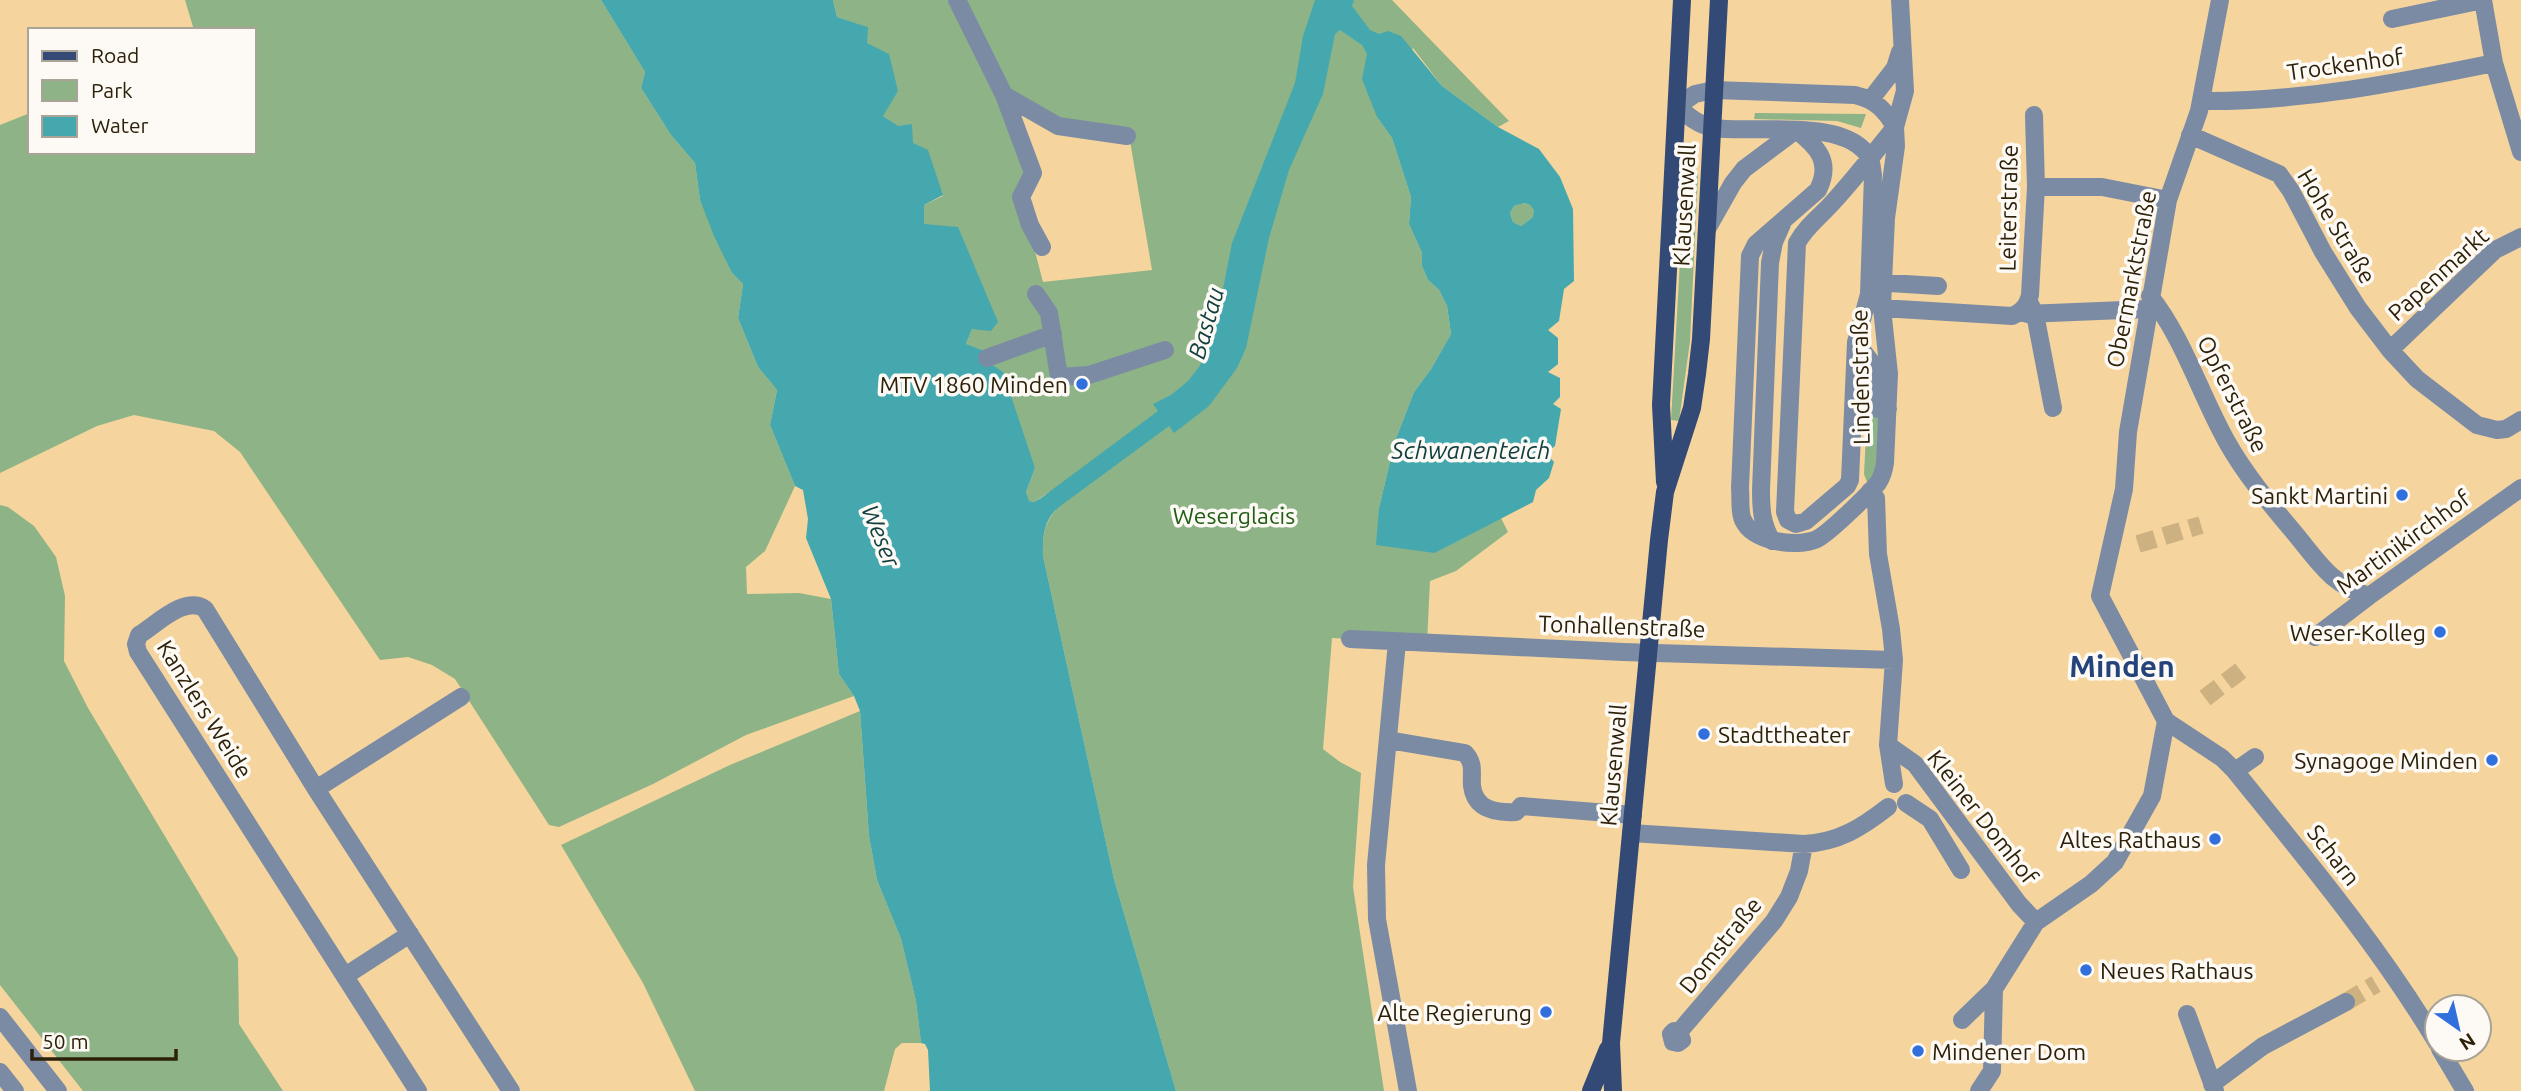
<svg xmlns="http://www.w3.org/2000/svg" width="2521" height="1091" font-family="Ubuntu,sans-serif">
<rect width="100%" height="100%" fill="#f5d59d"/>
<path fill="#8eb387" d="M 185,0 L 601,0 L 645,72 L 641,88 L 671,135 L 695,163 L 700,200 L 732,273 L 743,284 L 738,318 L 758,367 L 777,390 L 770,425 L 795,486 L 765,551 L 746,567 L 747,594 L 799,593 L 831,599 L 839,674 L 854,696 L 746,735 L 653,784 L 559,827 L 549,825 L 455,679 L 432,665 L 408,657 L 380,660 L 240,452 L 214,431 L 134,415 L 97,426 L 0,473 L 0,125 L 30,113 L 30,152 L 254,152 L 254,30 L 194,30 Z
M 833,0 L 953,0 L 1033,173 L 1026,217 L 1043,282 L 1152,270 L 1130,141 L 1060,123 L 1008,94 L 962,0 L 1392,0 L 1509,121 L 1498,127 L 1442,86 L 1413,48 L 1377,117 L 1392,138 L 1411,197 L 1409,224 L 1422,253 L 1422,266 L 1428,280 L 1439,290 L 1447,306 L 1451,334 L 1431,369 L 1414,392 L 1395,441 L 1379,508 L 1435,553 L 1501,518 L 1508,532 L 1456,571 L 1430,581 L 1427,643 L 1332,638 L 1323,749 L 1340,762 L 1361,773 L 1353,887 L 1384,1091 L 1176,1091 L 1114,879 L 1043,556 C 1043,537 1043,525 1056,510 L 1049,492 L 1034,502 L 1028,501 L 1026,492 L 1035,468 L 988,362 L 966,344 L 972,329 L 924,224 L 924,205 L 943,196 C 926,166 913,136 883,116 L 867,43 L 867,27 L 837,17 Z
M 1755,113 L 1866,114 L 1861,128 L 1837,121 L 1754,119 Z
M 1685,173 L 1698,174 L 1690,341 L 1679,421 L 1671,420 Z
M 1523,203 L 1530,205 L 1535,210 L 1533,217 L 1521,226 L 1513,222 L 1510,213 L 1514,206 Z
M 1869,376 L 1873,415 L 1881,418 C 1880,435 1884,475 1867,482 L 1864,474 Z
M 0,505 L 8,507 L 34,526 L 56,557 L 65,596 L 64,661 L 88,708 L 238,958 L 239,1024 L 283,1091 L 83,1091 L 0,985 Z
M 860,711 L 869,836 L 877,880 L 901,939 L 916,1001 L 921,1043 L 902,1043 L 895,1049 L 884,1091 L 695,1091 L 643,983 L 561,845 L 730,765 Z"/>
<path fill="#45a8ae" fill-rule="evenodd" d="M 601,0 L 833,0 L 837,17 L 868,27 L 867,43 L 889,54 L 898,91 L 883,116 L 898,126 L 912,124 L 913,143 L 928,150 L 943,195 L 924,205 L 924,224 L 958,227 L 998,322 L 991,331 L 972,329 L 966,344 L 984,351 L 988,362 L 1003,372 L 1035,468 L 1026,492 L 1029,501 L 1034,502 L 1041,498 L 1158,411 L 1153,404 L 1171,395 L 1188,381 L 1199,367 L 1209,348 L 1216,325 L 1232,243 L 1295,83 L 1303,36 L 1315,0 L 1354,0 L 1352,6 L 1370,30 L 1379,34 L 1388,31 L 1401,36 L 1442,86 L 1498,127 L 1539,149 L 1560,177 L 1573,209 L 1574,281 L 1564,289 L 1559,321 L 1548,330 L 1558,338 L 1558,364 L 1548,372 L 1560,378 L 1560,397 L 1553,404 L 1561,409 L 1555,446 L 1546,453 L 1554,462 L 1549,478 L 1536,490 L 1533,502 L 1435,553 L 1376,545 L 1379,508 L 1395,441 L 1414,392 L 1431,369 L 1451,334 L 1447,306 L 1439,290 L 1428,280 L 1422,266 L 1422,253 L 1409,224 L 1411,197 L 1392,138 L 1377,117 L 1362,79 L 1367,54 L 1362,45 L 1340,30 L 1335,34 L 1323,94 L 1289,170 L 1269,238 L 1246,348 L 1237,368 L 1209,406 L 1174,433 L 1169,426 L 1059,507 C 1043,521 1043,536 1043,556 L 1114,879 L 1176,1091 L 930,1091 L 928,1050 L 925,1044 L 921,1043 L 916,1001 L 901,939 L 877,880 L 869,836 L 860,711 L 854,696 L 839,674 L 831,599 L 806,538 L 808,519 L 803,490 L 795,486 L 770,425 L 777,390 L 758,367 L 738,318 L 743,284 L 732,273 L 714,236 L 700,200 L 695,163 L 671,135 L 641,88 L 645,72 ZM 1524,203 L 1530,205 L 1534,210 L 1533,217 L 1521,226 L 1513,222 L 1510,213 L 1514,206 Z"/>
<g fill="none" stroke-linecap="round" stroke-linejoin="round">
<path stroke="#cdb180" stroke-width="18" stroke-dasharray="18 9" stroke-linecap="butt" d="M 2138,544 L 2201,525
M 2205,698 L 2244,668
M 2346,1002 L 2376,984"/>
<path stroke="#7c8ba4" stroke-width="18" d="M 957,0 L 1004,95 L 1033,173 L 1021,197 L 1030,225 L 1042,247
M 2483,0 L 2494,63 L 2521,152
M 2392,19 L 2483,0
M 1004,95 L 1058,126 L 1127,136
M 1871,99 L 1895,68 L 1900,52
M 2201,101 C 2300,102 2397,83 2494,63
M 1895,127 C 1885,110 1876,100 1855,95 L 1714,90 L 1695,94 L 1677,106 C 1688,116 1698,125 1714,128 C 1752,134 1849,116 1870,159 C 1872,164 1872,170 1873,175 L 1869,294 L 1856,342 L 1850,480 L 1847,486 L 1806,521 L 1796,524 L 1788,520 L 1785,512 L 1797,243 C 1806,226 1822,215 1834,201 C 1856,177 1875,152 1895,127
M 1796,130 C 1818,147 1832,162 1818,190 L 1756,244 L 1750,256 L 1740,488 C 1741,497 1739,512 1743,520 C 1753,542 1797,548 1817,539 C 1829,533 1868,495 1878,483 C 1882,477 1884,470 1885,463 L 1889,374 L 1882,308 L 1883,282 L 1886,218 L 1896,146 L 1895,127 L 1905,91 L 1900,0
M 2190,135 L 2279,174 L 2291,191 L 2323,252 L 2358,308 L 2390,350 L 2417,379 L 2477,425 L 2497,430 L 2506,429 L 2521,420
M 2036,187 L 2102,187 L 2168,200
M 1707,229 L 1733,183 L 1744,169 L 1796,130
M 1873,282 L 1938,286
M 1036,294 L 1049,313 L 1059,377 L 1089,375 L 1165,350
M 2150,296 C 2184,339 2200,394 2227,442 C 2246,476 2272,506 2297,536 C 2320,564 2332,585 2369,596
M 2030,304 L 2035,314 L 2053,408
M 1882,308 L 2012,316 C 2023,311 2027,306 2030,295 L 2036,187 L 2034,115
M 2021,312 L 2028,314 L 2148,309
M 1856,342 L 1874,366 L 1875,404 L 1878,409 L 1888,409
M 2390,350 L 2495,250 L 2521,237
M 987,358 L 1053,334
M 1870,491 L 1876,498 L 1878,554 L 1891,629 L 1894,660 L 1888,745 L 1894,784
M 1772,541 C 1762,524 1761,510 1761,490 L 1770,263 L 1774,242 L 1782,224
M 2315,637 L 2369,596 L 2521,488
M 1350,639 L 1623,652 L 1894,660
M 1397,642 L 1376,865 L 1377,919 L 1408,1091
M 2166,721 L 2222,758 L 2235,771 C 2306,859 2379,946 2437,1043
M 1388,740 L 1465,753 C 1475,764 1471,772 1472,786 C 1475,810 1496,813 1516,812 L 1521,806 L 1633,815
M 1888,745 L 1915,764 L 2019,904 L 2036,922
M 2235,771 L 2255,757
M 316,789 L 461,697
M 1906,803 L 1930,819 L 1961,870
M 1631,833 L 1804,844 C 1839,842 1861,828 1888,807
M 345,976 L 410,934
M 2187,1014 L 2215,1091
M 0,1017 L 58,1091
M 1962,1020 L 1994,989 L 2036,922 L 2091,884 L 2115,862 L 2152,796 L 2166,721 L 2100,596 L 2124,489 L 2128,432 L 2168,200 L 2199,111 L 2220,0
M 1679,1032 L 1682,1040 L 1678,1043 L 1673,1042 L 1671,1034 L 1674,1031 L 1679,1032 L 1774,921 L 1789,897 L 1799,871 L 1804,844
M 2440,1049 L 2465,1091
M 0,1072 L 15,1091
M 2212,1084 L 2263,1046 L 2346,1002
M 418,1091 L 138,652 L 136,644 L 139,635 C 157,624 185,595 205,609 L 316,789 L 511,1091
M 1979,1091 L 1992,1071 L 1994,989"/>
<path stroke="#324a75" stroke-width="18" d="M 1665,482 L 1661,405 L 1682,0
M 1591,1091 L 1608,1049
M 1613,1091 L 1611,1043 L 1659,540 L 1665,492 L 1692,408 L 1697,374 L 1701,339 L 1719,0"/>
</g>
<g fill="#316fdd" stroke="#fdfaf5" stroke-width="2.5">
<circle cx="1082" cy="384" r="7"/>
<circle cx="2402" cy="495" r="7"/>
<circle cx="2440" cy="632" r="7"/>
<circle cx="1704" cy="734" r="7"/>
<circle cx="2492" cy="760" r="7"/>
<circle cx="2215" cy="839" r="7"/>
<circle cx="2086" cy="970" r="7"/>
<circle cx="1546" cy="1012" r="7"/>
<circle cx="1918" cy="1051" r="7"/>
</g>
<g text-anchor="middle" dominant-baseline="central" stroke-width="7" stroke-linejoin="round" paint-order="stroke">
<g font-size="23" fill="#2d210a" stroke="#fdfaf5">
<text transform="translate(2345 64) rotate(-8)">Trockenhof</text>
<text transform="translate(1684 205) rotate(-87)">Klausenwall</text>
<text transform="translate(2008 208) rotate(-89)">Leiterstraße</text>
<text transform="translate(2337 226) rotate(59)">Hohe Straße</text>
<text transform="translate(2438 274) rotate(-42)">Papenmarkt</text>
<text transform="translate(2131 279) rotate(-79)">Obermarktstraße</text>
<text transform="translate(1860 377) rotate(-91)">Lindenstraße</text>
<text transform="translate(2233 394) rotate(63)">Opferstraße</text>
<text transform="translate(2403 542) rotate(-36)">Martinikirchhof</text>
<text transform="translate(1622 626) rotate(2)">Tonhallenstraße</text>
<text transform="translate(205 709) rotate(58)">Kanzlers Weide</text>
<text transform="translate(1613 765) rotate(-85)">Klausenwall</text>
<text transform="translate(1983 817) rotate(52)">Kleiner Domhof</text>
<text transform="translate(2334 855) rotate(52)">Scharn</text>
<text transform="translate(1720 945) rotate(-51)">Domstraße</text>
</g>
<g font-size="23" fill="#2d210a" stroke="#fdfaf5" text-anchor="end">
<text x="1068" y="384">MTV 1860 Minden</text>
<text x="2388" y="495">Sankt Martini</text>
<text x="2426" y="632">Weser-Kolleg</text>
<text x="1718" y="734" text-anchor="start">Stadttheater</text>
<text x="2478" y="760">Synagoge Minden</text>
<text x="2201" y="839">Altes Rathaus</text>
<text x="2100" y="970" text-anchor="start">Neues Rathaus</text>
<text x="1532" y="1012">Alte Regierung</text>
<text x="1932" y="1051" text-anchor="start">Mindener Dom</text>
</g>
<g font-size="23" fill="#205e15" stroke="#fdfaf5">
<text x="1234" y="515">Weserglacis</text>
</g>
<g font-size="24" font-style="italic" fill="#103e41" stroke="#fdfaf5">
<text transform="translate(1206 323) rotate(-74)">Bastau</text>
<text x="1471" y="450">Schwanenteich</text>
<text transform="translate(881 536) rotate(68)">Weser</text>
</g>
<g font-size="30" font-weight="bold" fill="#24437a" stroke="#fdfaf5">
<text x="2122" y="666">Minden</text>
</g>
</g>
<rect x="28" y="28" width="228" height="126" fill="#fdfaf5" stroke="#aaa397" stroke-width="2"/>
<rect x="42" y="51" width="35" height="10" fill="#324a75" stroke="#aaa397" stroke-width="2"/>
<text x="91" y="63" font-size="21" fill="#2d210a">Road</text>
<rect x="42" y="80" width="35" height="21" fill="#8eb387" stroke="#aaa397" stroke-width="2"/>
<text x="91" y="98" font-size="21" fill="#2d210a">Park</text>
<rect x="42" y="116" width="35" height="21" fill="#45a8ae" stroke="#aaa397" stroke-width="2"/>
<text x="91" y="133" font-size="21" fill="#2d210a">Water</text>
<g transform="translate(2458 1028) rotate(146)"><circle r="33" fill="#fdfaf5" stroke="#aaa397" stroke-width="2"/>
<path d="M0-5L12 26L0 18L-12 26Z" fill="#316fdd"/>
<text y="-10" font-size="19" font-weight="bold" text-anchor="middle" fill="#2d210a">N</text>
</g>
<path d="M32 1049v10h144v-10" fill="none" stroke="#2d210a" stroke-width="3.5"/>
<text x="42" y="1049" font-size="21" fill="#2d210a" stroke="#fdfaf5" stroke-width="5" paint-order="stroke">50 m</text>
</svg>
